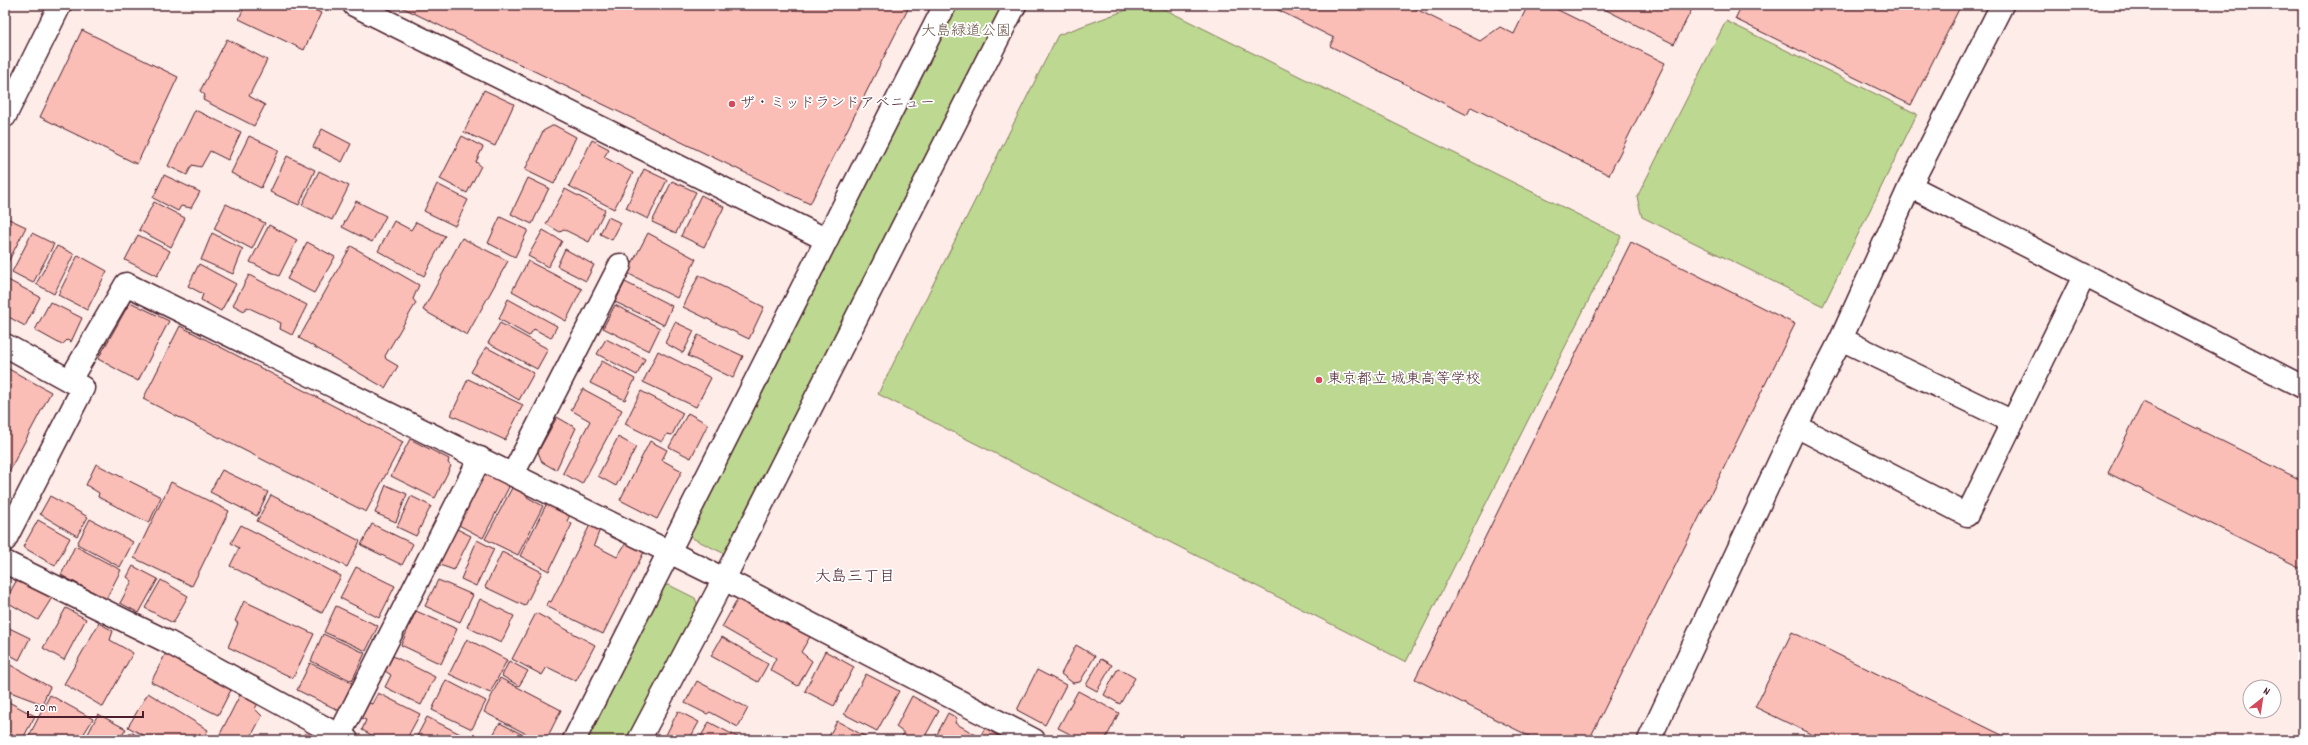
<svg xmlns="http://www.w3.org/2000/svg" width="2308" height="745" font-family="Dekko,'Klee One',sans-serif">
<rect width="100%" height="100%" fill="#feece9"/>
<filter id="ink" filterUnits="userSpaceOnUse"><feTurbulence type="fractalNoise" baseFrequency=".025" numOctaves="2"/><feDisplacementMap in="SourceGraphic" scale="8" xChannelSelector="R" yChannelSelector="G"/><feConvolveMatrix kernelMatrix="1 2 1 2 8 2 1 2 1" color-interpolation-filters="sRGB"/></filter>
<g filter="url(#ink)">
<path fill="#bdd890" stroke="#847c5e" d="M 953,5 L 1007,5 L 729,552 L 723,553 L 692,538 L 689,530 Z
M 1140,5 L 1156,5 L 1621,236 L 1406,662 L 878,394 L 1058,35 Z
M 1726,21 L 1917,114 L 1823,306 L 1642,217 L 1637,197 Z
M 669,585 L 695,598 L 698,606 L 629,740 L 583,740 L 661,586 Z"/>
<path fill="#fabeb7" stroke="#4a1f2b" d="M 245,5 L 303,5 L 321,13 L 304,50 L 239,19 Z
M 397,5 L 910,5 L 810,204 Z
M 1268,5 L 1408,5 L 1480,41 L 1500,27 L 1514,34 L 1528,5 L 1548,5 L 1665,63 L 1609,175 L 1471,107 L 1467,115 L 1330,46 L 1334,38 Z
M 1596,5 L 1694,5 L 1674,44 Z
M 1742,5 L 1961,5 L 1911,105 L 1735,19 Z
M 82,30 L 178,77 L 137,164 L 40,117 Z
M 227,39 L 267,60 L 249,96 L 265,105 L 254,126 L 203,100 L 205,95 L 200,91 Z
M 484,90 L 514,104 L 495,146 L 464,132 Z
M 195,110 L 241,132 L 228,160 L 210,151 L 201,167 L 192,165 L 187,175 L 168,166 Z
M 554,125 L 576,137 L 554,184 L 525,170 L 543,131 Z
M 322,129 L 351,144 L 342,162 L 313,147 Z
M 249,136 L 279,150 L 261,188 L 231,173 Z
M 462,136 L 483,147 L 476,162 L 481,166 L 467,193 L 440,179 Z
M 592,140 L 609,149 L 604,157 L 633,173 L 614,209 L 569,186 Z
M 287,156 L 315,170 L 299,205 L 270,192 Z
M 644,169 L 667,180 L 648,219 L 626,208 Z
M 319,171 L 349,186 L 332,220 L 302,205 Z
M 164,175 L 200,192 L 191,208 L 181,206 L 178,211 L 153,198 Z
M 528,178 L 549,188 L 532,224 L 511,214 Z
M 672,181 L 696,192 L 676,233 L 652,222 Z
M 437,184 L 468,200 L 455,226 L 424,211 Z
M 565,189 L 605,210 L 589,242 L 563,229 L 560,232 L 546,224 Z
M 701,195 L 724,207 L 704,247 L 681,236 Z
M 356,201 L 386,216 L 372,242 L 342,227 Z
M 154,202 L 185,218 L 171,247 L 139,230 Z
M 226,204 L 265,223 L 252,249 L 214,229 Z
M 5,217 L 26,227 L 5,268 Z
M 500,217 L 528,230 L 515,257 L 488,243 Z
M 608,217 L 621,223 L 612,240 L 600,234 Z
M 394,221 L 411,230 L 416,222 L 445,236 L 424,276 L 378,251 Z
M 269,225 L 297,240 L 279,276 L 250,262 Z
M 543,230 L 562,241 L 548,267 L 528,256 Z
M 32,233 L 54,244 L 33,283 L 12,272 Z
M 212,233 L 243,249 L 233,274 L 201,260 Z
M 648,233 L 696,259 L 677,298 L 627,273 Z
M 138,235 L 170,251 L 157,276 L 125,260 Z
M 462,238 L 508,261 L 467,335 L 423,310 Z
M 307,242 L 335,257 L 314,293 L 287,279 Z
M 1631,242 L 1795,324 L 1589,740 L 1537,740 L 1415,679 Z
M 57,246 L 74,254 L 54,294 L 36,284 Z
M 351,246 L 419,285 L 413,299 L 416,303 L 385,356 L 386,359 L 398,366 L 385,388 L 299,338 Z
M 565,249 L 594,265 L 586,281 L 557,266 Z
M 78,255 L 107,271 L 87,310 L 58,295 Z
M 528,261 L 582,289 L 566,321 L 512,291 Z
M 199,264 L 236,284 L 221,311 L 201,300 L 203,294 L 188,286 Z
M 249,275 L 307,305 L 292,335 L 280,329 L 281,323 L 247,307 L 244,311 L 233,305 Z
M 699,275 L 764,307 L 749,339 L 683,307 Z
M 8,280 L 40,297 L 25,326 L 5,315 L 5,285 Z
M 625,282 L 672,306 L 664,325 L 615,302 Z
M 508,299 L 557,326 L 551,338 L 534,329 L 529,336 L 499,319 Z
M 50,302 L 82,318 L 71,342 L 67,340 L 62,345 L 35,330 Z
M 130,302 L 169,321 L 138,381 L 98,359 Z
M 615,305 L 660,328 L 649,351 L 603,328 Z
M 675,322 L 694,331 L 683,353 L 665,343 Z
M 500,323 L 548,349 L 537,369 L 488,343 Z
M 180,326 L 403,442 L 366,512 L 143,399 Z
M 698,335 L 743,356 L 733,378 L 688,356 Z
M 606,339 L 645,359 L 637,375 L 597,354 Z
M 486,347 L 534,373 L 519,400 L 471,372 Z
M 658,351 L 711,378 L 696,407 L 643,382 Z
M 602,361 L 635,379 L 625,400 L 590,383 Z
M 5,367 L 51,392 L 5,479 Z
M 468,379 L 523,405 L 505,440 L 451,415 Z
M 583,389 L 622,410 L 582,484 L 563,473 L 590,421 L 571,410 Z
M 641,391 L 683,413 L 672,435 L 667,434 L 662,442 L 625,424 Z
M 2143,402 L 2303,481 L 2303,569 L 2108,473 Z
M 688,413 L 708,424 L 691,458 L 669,447 Z
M 557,417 L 576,428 L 556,470 L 542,462 L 538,452 Z
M 618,437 L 636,447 L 616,486 L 598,476 Z
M 410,439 L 449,459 L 448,463 L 451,466 L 435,498 L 391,476 Z
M 650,441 L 667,450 L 662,460 L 682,471 L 657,519 L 620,500 Z
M 96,464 L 161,497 L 149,523 L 98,497 L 99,493 L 86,485 Z
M 222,470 L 268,492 L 257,516 L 210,492 Z
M 486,472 L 510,485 L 483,538 L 455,523 L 479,473 Z
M 171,482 L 229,511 L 192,586 L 134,558 Z
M 386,485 L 407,494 L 396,522 L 375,513 Z
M 513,486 L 528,493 L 527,497 L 543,506 L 518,555 L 485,539 Z
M 271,495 L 360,541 L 347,567 L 257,521 Z
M 50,496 L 88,517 L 77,536 L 40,514 Z
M 411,496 L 431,506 L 416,536 L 397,527 Z
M 547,503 L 570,515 L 567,521 L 572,524 L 549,571 L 520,556 Z
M 90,519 L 133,542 L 120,567 L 77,544 Z
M 38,520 L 70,538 L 55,566 L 23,547 Z
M 372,524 L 413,544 L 402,565 L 361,545 Z
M 241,525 L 341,576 L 322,613 L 230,566 L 239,548 L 231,543 Z
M 590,525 L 600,529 L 594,545 L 617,557 L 626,543 L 644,552 L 603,634 L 546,606 L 549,601 L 551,602 Z
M 453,527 L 471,536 L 454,570 L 437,564 Z
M 477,540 L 494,549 L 476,586 L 461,579 Z
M 75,546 L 121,570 L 106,599 L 61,575 Z
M 502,552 L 542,572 L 525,606 L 485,587 Z
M 133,566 L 158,579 L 139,613 L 120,603 L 132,581 L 127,577 Z
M 356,567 L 395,586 L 379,618 L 340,598 Z
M 19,576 L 53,596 L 38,620 L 5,601 Z
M 161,580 L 188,596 L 173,623 L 145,608 Z
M 438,580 L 473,595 L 460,622 L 425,606 Z
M 740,595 L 811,635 L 801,652 L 812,661 L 798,686 L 770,670 L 776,658 L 722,627 Z
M 480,599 L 514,616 L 501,643 L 467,627 Z
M 244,601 L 314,634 L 293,678 L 228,647 L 238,623 L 235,621 Z
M 336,606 L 378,626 L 366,651 L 324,632 Z
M 66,608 L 86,619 L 64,660 L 43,648 Z
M 416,611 L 457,629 L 441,664 L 401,645 Z
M 536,613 L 595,645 L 576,681 L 547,667 L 542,675 L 512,659 Z
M 99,623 L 113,631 L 110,640 L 133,653 L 103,707 L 64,684 Z
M 5,626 L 30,638 L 19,660 L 5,652 Z
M 1792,632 L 2012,740 L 1823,740 L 1755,707 Z
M 323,634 L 365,653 L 352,681 L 311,661 Z
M 722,637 L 768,664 L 758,682 L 711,656 Z
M 467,639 L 507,660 L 490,693 L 449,674 Z
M 1076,645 L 1095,656 L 1080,682 L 1073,683 L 1061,674 Z
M 167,651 L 233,686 L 218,715 L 151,682 Z
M 825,651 L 854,667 L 834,706 L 805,691 Z
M 393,656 L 435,677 L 421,705 L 385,687 L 391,675 L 385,671 Z
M 1101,659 L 1112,665 L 1097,691 L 1086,685 Z
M 509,661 L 528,671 L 519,686 L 502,676 Z
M 5,662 L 50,687 L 42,704 L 5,690 Z
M 310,663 L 352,683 L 340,711 L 297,690 Z
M 1118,668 L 1135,678 L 1120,704 L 1104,695 Z
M 1037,670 L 1066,685 L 1045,725 L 1017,710 Z
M 866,674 L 899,691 L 877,731 L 844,714 Z
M 500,678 L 561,710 L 546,740 L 538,740 L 484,712 Z
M 446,680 L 486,701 L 472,729 L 432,710 Z
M 697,681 L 748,708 L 738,727 L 710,712 L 707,714 L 685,703 Z
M 242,691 L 259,701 L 255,709 L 262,716 L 249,740 L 217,740 Z
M 1078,691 L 1119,713 L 1105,740 L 1082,740 L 1058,728 Z
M 148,693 L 208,730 L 202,740 L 152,740 L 128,727 Z
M 378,693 L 420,714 L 406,740 L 381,740 L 362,730 L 366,720 L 361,718 L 369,703 L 372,704 Z
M 50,695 L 93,719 L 80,740 L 27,740 Z
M 912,696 L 939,711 L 923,740 L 900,740 L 904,733 L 896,727 Z
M 5,700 L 35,716 L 22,740 L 5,740 Z
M 678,711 L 699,722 L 689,740 L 677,740 L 666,735 Z
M 948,713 L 957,718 L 955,723 L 976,735 L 973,740 L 934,740 Z
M 98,714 L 126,729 L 119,740 L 85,740 Z
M 427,717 L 468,738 L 467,740 L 415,740 Z
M 837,721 L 868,738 L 867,740 L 827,740 Z
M 709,722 L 743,740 L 699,740 Z
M 500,723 L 533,740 L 490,740 Z
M 985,728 L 1005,740 L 978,740 Z
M 307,729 L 330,740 L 302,740 Z
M 131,732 L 144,740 L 126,740 Z"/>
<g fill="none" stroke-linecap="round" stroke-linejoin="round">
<g stroke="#4a1f2b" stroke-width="25">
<path id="minor" d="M 354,5 L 827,240
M 5,116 L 60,5
M 1910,186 L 2303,387
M 1841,339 L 2013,422
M 5,345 L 83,388 L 5,540
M 70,380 L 126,284 L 724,579 L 1034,740
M 1796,426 L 1967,515 L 2084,276
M 513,474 L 620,265
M 5,562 L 168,642 L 347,740
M 339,736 L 480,458
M 574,740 L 945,5
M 639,740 L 724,579 L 1015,5
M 1649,740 L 1796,426 L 1841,339 L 1910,186 L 2002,5"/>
</g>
<use href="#minor" stroke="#fff" stroke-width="22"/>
</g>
</g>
<g fill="#d1495b" stroke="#fff" stroke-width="1.5">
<circle cx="732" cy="104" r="4"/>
<circle cx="1319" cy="380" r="4"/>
</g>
<g text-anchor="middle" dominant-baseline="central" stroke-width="3.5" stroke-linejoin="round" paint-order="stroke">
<g font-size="15" fill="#6c5649" stroke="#fff">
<text x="966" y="32">大島緑道公園</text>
</g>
<g font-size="15" fill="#4a1f2b" stroke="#fff" text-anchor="start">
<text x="740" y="104">ザ・ミッドランドアベニュー</text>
<text x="1327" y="380">東京都立 城東高等学校</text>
</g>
<g font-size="16" fill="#4a1f2b" stroke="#fff">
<text x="855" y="577">大島三丁目</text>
</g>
</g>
<rect width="2308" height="745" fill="none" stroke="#fff" stroke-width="20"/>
<rect x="10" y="10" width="2288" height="725" fill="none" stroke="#4a1f2b" stroke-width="1.5" filter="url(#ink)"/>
<g transform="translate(2262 699) rotate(30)"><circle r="19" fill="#ffffff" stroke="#b7a5aa"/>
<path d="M0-3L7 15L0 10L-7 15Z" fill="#d1495b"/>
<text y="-6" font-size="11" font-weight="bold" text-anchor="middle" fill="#4a1f2b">N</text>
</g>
<path d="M28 711v6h115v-6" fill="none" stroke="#4a1f2b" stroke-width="2"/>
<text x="34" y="711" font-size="12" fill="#4a1f2b" stroke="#ffffff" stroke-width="3" paint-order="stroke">20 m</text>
</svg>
